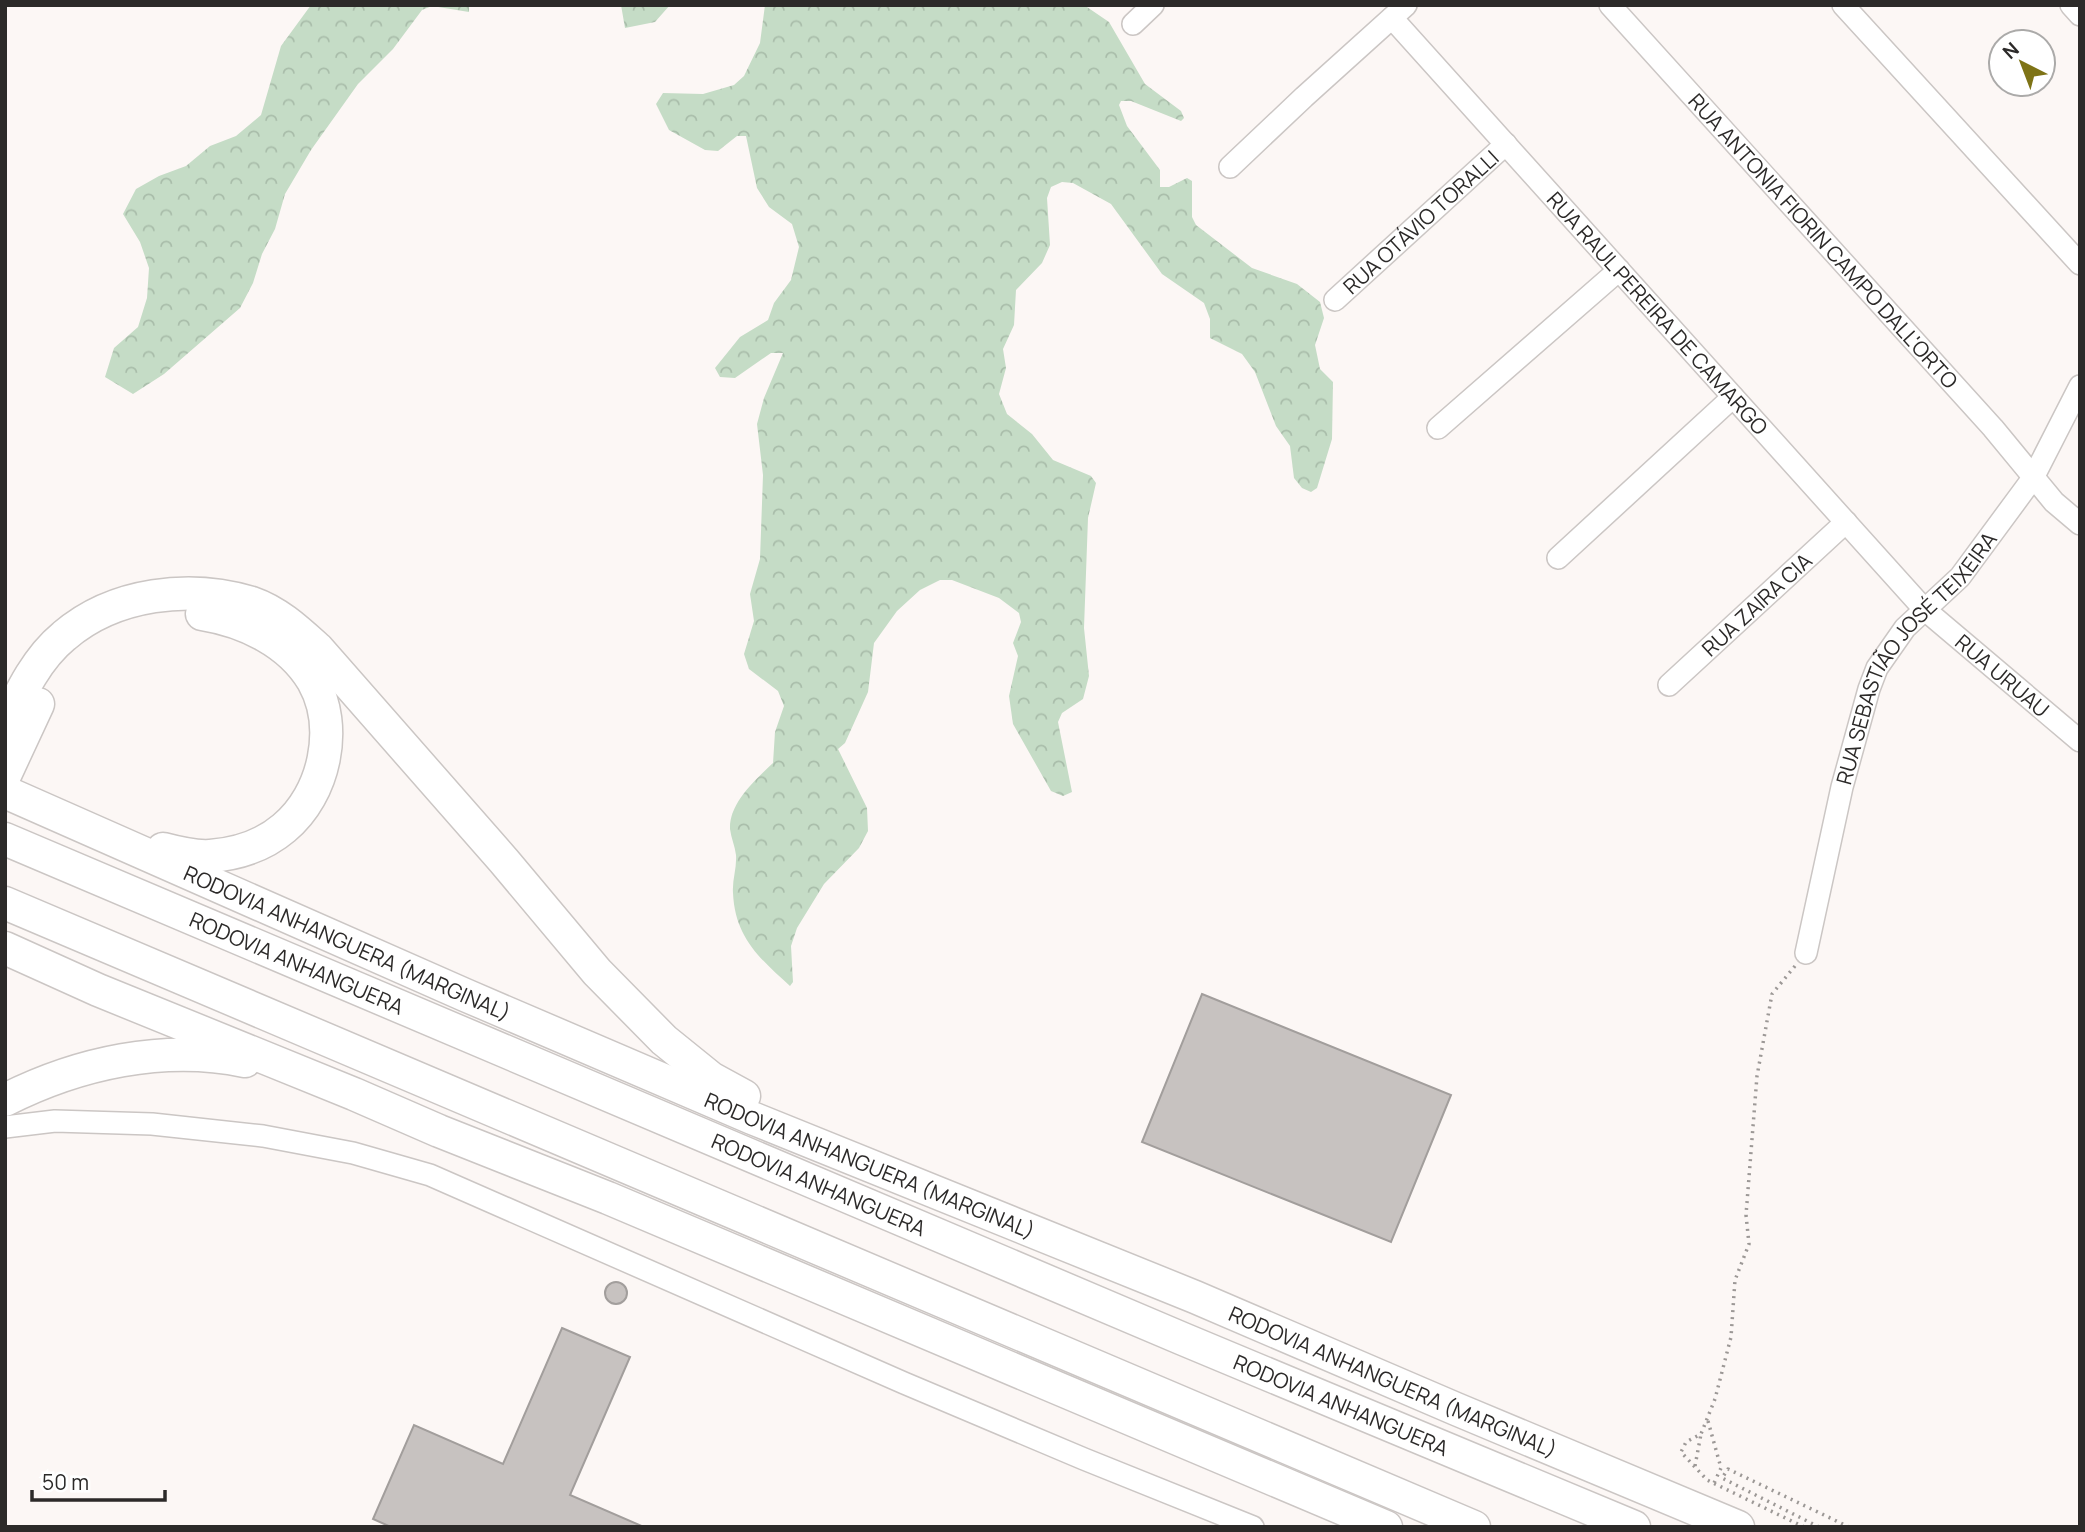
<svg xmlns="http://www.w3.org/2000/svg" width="2085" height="1532" font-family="Manrope,sans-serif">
<defs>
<pattern id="forest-crowns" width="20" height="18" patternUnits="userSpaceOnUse" patternTransform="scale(1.75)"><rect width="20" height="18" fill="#c5dcc6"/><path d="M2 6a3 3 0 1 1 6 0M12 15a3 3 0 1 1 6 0" fill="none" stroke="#a9bdaa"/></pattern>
</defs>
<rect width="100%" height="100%" fill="#fcf7f5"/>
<path fill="url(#forest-crowns)" d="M 311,5 L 469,5 L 469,12 L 432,6 L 422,10 L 393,49 L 358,84 L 311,150 L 285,194 L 275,229 L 262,254 L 253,283 L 240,308 L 164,374 L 133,394 L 105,377 L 114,348 L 138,327 L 147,298 L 149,268 L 140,242 L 123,214 L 136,189 L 159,176 L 186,166 L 210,146 L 236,136 L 261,115 L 281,46 Z
M 621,5 L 670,5 L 655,22 L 625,28 Z
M 765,5 L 1084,5 L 1109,22 L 1145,84 L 1181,111 L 1184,118 L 1181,121 L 1131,101 L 1121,101 L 1119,105 L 1127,126 L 1160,170 L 1160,187 L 1169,187 L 1187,178 L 1192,181 L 1192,217 L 1196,225 L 1252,268 L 1297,284 L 1320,302 L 1324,318 L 1315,345 L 1320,369 L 1333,382 L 1332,439 L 1317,488 L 1311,492 L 1302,488 L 1294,478 L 1290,446 L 1276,426 L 1255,372 L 1242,354 L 1210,338 L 1210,319 L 1204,303 L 1162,274 L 1111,204 L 1073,183 L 1062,182 L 1051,187 L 1047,198 L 1050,245 L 1042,263 L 1016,290 L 1014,325 L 1003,349 L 1006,368 L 999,394 L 1007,414 L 1032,434 L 1053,460 L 1091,476 L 1096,483 L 1088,518 L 1084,628 L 1089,676 L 1083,699 L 1062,713 L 1058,722 L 1072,792 L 1063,796 L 1051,791 L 1013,724 L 1009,696 L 1018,656 L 1013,643 L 1021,622 L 1019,613 L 999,598 L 952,580 L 940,580 L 920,590 L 897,611 L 874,643 L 868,692 L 845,743 L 838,749 L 867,808 L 868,831 L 859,848 L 824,884 L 797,928 L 791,946 L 793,982 L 790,986 C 759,958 735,937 733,893 C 732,880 737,868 736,855 C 735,846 731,838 730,829 C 729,803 756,779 773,763 L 775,732 L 784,706 L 778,691 L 749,669 L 744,654 L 754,621 L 750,594 L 760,559 L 763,475 L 757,424 L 764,398 L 783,353 L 771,353 L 735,378 L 720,377 L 715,368 L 740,337 L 768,320 L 774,303 L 791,280 L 799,247 L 792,224 L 769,207 L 757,188 L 746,136 L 737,136 L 718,151 L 705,150 L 669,130 L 656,104 L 663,93 L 703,94 L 734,85 L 744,76 L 760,43 Z"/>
<path fill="#c7c2c0" stroke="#a29e9c" stroke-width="2" d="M 1202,994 L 1451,1095 L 1391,1242 L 1142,1142 Z
M605 1293a11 11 0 1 1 22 0a11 11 0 1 1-22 0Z
M 562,1328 L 630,1357 L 570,1495 L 644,1527 L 391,1527 L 373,1519 L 414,1425 L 503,1464 Z"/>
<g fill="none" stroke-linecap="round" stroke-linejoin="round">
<g stroke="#cbc6c4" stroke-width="24">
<g id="minor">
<path id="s1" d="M 1610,5 L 1993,428 L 2054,502 L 2080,524"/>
<path d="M 1843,5 L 2080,264"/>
<path d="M 2071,5 L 2080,15"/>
<path id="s2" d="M 1392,18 L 1924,609 L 2080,741"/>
<path d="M 1133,24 L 1153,5"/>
<path d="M 1230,167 L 1304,97 L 1406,5"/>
<path id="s3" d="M 1335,300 L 1506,144"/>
<path d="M 1438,428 L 1619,270"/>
<path d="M 1558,558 L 1733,397"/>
<path id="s4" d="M 1669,685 L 1846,522"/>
<path id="s5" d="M 1806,953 L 1842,787 L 1869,689 L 1877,668 L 1905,628 L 1960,577 L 2033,478 L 2080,386"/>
<path d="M 5,1127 L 55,1121 L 152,1124 L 263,1136 L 353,1153 L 430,1175 L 904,1383 L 1084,1459 L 1253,1527"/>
</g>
</g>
<g stroke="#cbc6c4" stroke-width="35">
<g id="highway">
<path d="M 5,725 C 20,694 36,659 64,636 C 114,593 190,584 252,603 C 278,612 298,631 318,649 L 504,861 L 597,972 L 664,1040 L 711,1078 L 744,1096"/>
<path d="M 5,775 L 38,704"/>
<path id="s6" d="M 5,792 L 465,995 L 752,1118 L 1195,1297 L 1456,1409 L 1738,1527"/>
<path id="s7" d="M 5,839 L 1183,1339 L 1634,1527"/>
<path d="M 163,849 C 178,853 195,857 210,856 C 237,854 264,845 284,828 C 325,794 339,727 313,681 C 290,642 245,621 202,614"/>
<path d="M 5,903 L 1474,1527"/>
<path d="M 5,948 L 98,990 L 354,1094 L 439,1131 L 608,1198 L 1386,1527"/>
<path d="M 5,1100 C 78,1063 164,1044 245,1061"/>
</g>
</g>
<path stroke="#9c9896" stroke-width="3.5" stroke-dasharray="2 5" stroke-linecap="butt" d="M 1795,966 L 1772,994 L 1757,1076 L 1746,1215 L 1749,1244 L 1735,1280 L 1731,1337 L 1715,1399 L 1701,1434 L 1686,1442 L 1681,1452 L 1707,1480 L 1804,1527
M 1708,1421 L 1721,1468 L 1714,1483
M 1695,1466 L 1701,1434
M 1819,1527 L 1722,1478 L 1728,1469 L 1849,1527"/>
<use href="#minor" stroke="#fff" stroke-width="21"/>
<use href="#highway" stroke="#fff" stroke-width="32"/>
</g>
<g text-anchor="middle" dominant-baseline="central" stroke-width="5" stroke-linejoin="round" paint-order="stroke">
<g font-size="21" fill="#2c2a29" stroke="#fff">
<text stroke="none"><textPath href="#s3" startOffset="116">RUA OTÁVIO TORALLI</textPath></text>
<text stroke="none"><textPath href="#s1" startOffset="318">RUA ANTONIA FIORIN CAMPO DALL'ORTO</textPath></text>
<text stroke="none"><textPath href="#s2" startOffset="397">RUA RAUL PEREIRA DE CAMARGO</textPath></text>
<text stroke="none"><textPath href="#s4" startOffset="119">RUA ZAIRA CIA</textPath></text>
<text stroke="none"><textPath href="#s5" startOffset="322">RUA SEBASTIÃO JOSÉ TEIXEIRA</textPath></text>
<text stroke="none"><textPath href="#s2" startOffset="898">RUA URUAU</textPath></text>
<text stroke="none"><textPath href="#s6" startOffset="374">RODOVIA ANHANGUERA (MARGINAL)</textPath></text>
<text stroke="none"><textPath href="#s7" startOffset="317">RODOVIA ANHANGUERA</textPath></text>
<text stroke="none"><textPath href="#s6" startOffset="942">RODOVIA ANHANGUERA (MARGINAL)</textPath></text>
<text stroke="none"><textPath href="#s7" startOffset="884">RODOVIA ANHANGUERA</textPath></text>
<text stroke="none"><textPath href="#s6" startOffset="1508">RODOVIA ANHANGUERA (MARGINAL)</textPath></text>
<text stroke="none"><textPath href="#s7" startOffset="1451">RODOVIA ANHANGUERA</textPath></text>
</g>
</g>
<rect width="2085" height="1532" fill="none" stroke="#2c2a29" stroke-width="14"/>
<g transform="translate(2022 63) rotate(318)"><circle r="33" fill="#ffffff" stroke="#abaaa9" stroke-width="2"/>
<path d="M0-5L12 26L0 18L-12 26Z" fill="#7e7316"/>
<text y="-10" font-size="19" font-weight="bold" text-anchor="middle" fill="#2c2a29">N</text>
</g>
<path d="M32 1490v10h133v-10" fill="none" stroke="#2c2a29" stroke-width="3.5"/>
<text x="42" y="1490" font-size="21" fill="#2c2a29" stroke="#ffffff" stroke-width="5" paint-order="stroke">50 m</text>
</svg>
